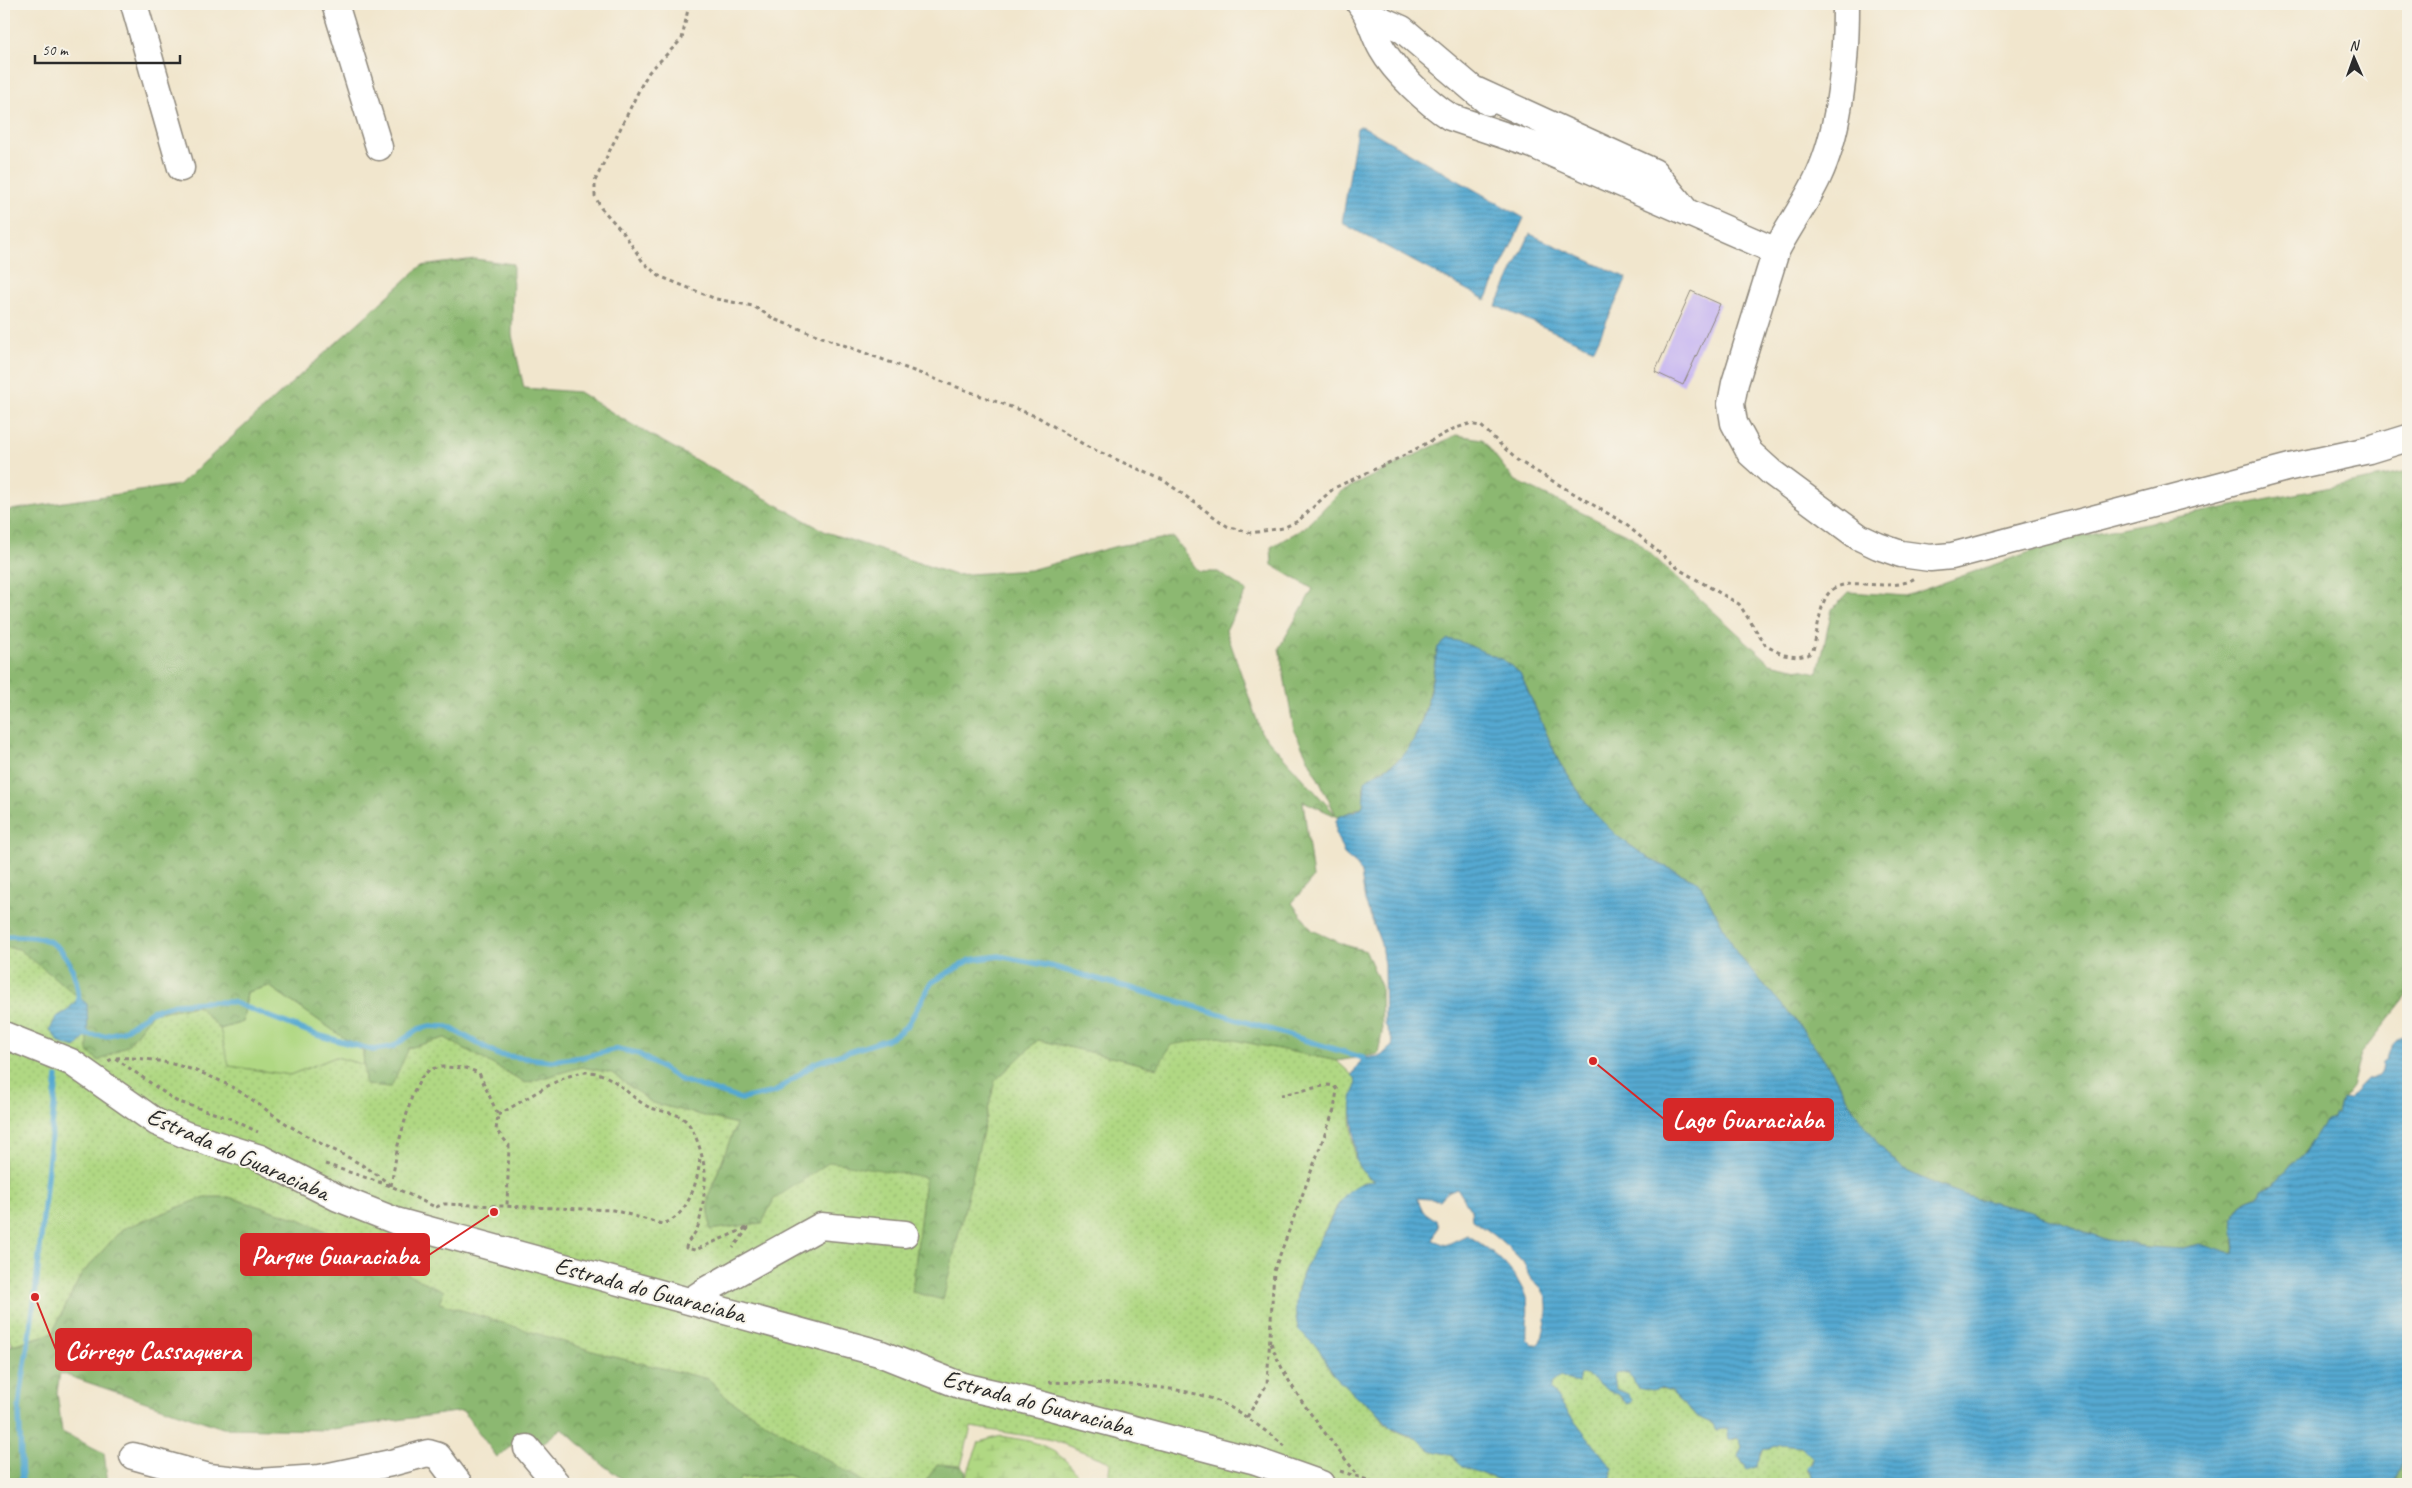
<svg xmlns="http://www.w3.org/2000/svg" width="2412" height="1488" font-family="Caveat,sans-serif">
<defs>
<pattern id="forest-crowns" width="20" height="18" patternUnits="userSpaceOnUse" patternTransform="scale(1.25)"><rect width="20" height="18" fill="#8cb871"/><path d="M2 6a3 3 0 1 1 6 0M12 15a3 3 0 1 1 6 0" fill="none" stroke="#73965d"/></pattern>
<pattern id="wetland-marsh" width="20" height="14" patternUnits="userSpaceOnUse" patternTransform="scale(1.25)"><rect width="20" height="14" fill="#b0d883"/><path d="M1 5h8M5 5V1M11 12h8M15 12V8" fill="none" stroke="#98ba71"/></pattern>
<pattern id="park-dots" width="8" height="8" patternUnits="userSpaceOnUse" patternTransform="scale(1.25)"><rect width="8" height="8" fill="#b0d883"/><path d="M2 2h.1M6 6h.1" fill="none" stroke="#98ba71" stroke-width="1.8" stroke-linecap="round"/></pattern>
<pattern id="water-rules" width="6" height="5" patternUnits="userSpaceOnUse" patternTransform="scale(1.25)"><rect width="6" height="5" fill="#55a9d1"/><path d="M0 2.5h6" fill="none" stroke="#478aaa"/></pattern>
</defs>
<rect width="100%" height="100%" fill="#f7f3e8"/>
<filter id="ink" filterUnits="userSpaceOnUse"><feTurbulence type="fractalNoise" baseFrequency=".02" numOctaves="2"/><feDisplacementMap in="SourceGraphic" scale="10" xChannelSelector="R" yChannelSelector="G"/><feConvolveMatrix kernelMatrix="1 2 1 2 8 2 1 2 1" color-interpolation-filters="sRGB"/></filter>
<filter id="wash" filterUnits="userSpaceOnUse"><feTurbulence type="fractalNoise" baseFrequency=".0096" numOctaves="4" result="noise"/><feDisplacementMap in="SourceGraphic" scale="20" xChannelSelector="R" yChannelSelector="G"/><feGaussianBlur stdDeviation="1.12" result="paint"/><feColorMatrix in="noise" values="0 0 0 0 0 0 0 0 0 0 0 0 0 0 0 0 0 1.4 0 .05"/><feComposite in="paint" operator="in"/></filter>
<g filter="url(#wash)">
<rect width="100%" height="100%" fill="#f1e6cd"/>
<path fill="#b0d883" stroke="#6e8257" d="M 269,986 L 363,1051 L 364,1065 L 336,1057 L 290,1075 L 228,1066 L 220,1029 L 243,1022 L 247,992 Z
M 787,1475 L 813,1484 L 737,1484 L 740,1478 Z"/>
<path fill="url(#forest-crowns)" stroke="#5c724e" d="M 475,259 L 513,264 L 512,335 L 524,388 L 579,392 L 631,424 L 826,532 L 955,575 L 1030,570 L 1117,546 L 1173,537 L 1199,572 L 1218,572 L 1247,591 L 1226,630 L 1261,732 L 1336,815 L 1294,730 L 1279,648 L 1313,589 L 1272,565 L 1271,547 L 1304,528 L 1340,492 L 1456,435 L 1482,439 L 1514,480 L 1632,537 L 1770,663 L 1818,673 L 1832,609 L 1849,592 L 1906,596 L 2069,538 L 2408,472 L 2408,995 L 2361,1054 L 2352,1086 L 2342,1099 L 2338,1115 L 2333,1119 L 2325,1121 L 2304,1154 L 2288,1169 L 2274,1185 L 2264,1189 L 2261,1195 C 2257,1198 2254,1197 2250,1199 C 2225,1207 2237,1234 2235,1253 L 2227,1254 L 2200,1244 L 2179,1249 L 2148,1247 L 2107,1240 L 2031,1212 L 1976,1199 L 1937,1185 L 1902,1169 L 1878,1144 L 1852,1107 L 1831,1070 L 1796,1021 L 1738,955 L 1699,882 L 1651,860 L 1617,836 L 1591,810 L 1559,762 L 1520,673 L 1503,660 L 1483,652 L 1438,647 C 1430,683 1427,720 1407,751 C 1396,767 1373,770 1365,784 C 1361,790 1366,799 1363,806 L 1338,817 L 1303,801 L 1313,878 L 1292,903 L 1312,930 L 1345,945 L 1366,951 L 1381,986 L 1382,1033 L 1378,1054 L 1337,1061 L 1219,1037 L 1157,1068 L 1038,1040 L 995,1081 L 943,1300 L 912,1292 L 925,1177 L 774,1199 L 762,1223 L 710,1230 L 708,1198 L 736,1124 L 652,1103 L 612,1073 L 581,1067 L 526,1083 L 445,1038 L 409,1048 L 392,1087 L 365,1085 L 363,1051 L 269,986 L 247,992 L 243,1022 L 220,1029 L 198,1006 L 153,1013 L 128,1045 L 99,1061 L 88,1052 L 19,949 L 4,947 L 4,511 L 179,485 L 421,266 Z
M 205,1197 L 229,1197 L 299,1219 L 324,1230 L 353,1249 L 445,1291 L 440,1303 L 606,1355 L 709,1379 L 728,1399 L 867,1484 L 813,1484 L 787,1475 L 741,1478 L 737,1484 L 629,1484 L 603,1465 L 562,1428 L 538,1447 L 527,1434 L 497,1457 L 463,1411 L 325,1430 L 223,1428 L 60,1373 L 57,1392 L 62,1432 L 104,1453 L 108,1484 L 4,1484 L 4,1348 L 52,1333 L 81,1275 L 122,1229 Z
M 2408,1440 L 2408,1484 L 2394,1484 L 2402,1463 L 2403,1447 Z
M 937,1464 L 961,1466 L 966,1471 L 963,1484 L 924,1484 Z"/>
<path fill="url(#wetland-marsh)" stroke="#6e8257" d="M 1001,1436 C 1029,1441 1043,1441 1066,1461 C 1072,1467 1079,1475 1080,1484 L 963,1484 L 979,1442 Z"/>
<path fill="url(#park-dots)" stroke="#6e8257" d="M 4,947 L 19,949 L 87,1004 L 88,1052 L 99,1061 L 128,1045 L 153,1013 L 198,1006 L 220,1029 L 229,1066 L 290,1075 L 336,1057 L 364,1065 L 365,1085 L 391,1087 L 409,1048 L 445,1038 L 526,1083 L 581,1067 L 612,1073 L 652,1103 L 736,1124 L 708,1197 L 710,1230 L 762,1223 L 774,1199 L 830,1162 L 925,1177 L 912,1292 L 943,1300 L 995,1081 L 1038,1040 L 1157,1068 L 1171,1045 L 1219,1037 L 1337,1061 L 1355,1078 L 1357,1085 L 1352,1098 L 1351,1119 L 1355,1160 L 1367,1176 L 1375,1181 L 1363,1182 L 1337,1206 L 1302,1275 L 1296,1317 L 1319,1349 L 1331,1372 L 1356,1396 L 1376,1411 L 1386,1424 L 1395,1431 L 1418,1439 L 1430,1450 L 1451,1455 L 1455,1459 L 1487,1476 L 1503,1481 L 1504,1484 L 1108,1484 L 1110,1462 L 1053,1440 L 971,1427 L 961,1466 L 937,1464 L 924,1484 L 867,1484 L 728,1399 L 709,1379 L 606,1355 L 439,1303 L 444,1291 L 353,1249 L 324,1230 L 299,1219 L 229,1197 L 205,1197 L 122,1229 L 81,1275 L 52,1333 L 12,1345 L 4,1319 Z
M 1618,1372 L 1628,1373 L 1633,1381 L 1671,1392 L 1698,1417 L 1713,1424 L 1716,1430 L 1726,1429 L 1733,1440 L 1737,1438 L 1740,1440 L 1742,1447 L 1739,1453 L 1742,1462 L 1747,1469 L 1761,1457 L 1763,1450 L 1781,1444 L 1801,1446 L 1813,1458 L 1807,1471 L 1812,1476 L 1810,1484 L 1592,1484 L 1611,1479 L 1612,1468 L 1550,1389 L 1552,1384 L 1561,1376 L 1578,1384 L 1580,1374 C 1590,1371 1604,1393 1618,1394 L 1623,1401 L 1628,1394 L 1616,1390 L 1614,1376 Z"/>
<path fill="url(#water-rules)" stroke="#406a7e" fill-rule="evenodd" d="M 1360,126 L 1364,127 L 1524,218 L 1486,300 L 1342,223 L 1357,128 Z
M 1530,234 L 1627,278 L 1594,349 L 1496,306 Z
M 1448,639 L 1461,642 L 1503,660 L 1520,673 L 1559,762 L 1591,810 L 1617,836 L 1651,860 L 1699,882 L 1738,955 L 1796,1021 L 1831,1070 L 1852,1107 L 1878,1144 L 1902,1169 L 1937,1185 L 1976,1199 L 2031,1212 L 2107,1240 L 2148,1247 L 2179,1249 L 2200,1244 L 2232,1254 L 2235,1253 L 2236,1248 C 2234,1231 2228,1211 2246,1201 C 2251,1198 2256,1198 2261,1195 L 2264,1189 L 2274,1185 L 2291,1165 L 2304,1154 L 2325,1121 L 2333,1119 L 2334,1115 L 2338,1115 L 2342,1099 L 2349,1098 L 2367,1079 L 2379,1075 L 2382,1070 L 2383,1062 L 2387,1059 C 2389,1047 2396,1038 2408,1034 L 2408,1440 L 2403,1447 L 2402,1463 L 2394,1484 L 1810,1484 L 1812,1476 L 1807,1468 L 1812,1463 L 1813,1458 L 1801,1446 L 1781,1444 L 1763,1450 L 1756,1466 L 1747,1469 L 1738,1456 L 1742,1447 L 1740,1440 L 1737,1438 L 1728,1440 L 1726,1429 L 1716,1430 L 1713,1424 L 1698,1417 L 1671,1392 L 1660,1388 L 1652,1390 L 1637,1387 L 1628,1373 L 1618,1372 L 1614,1376 L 1616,1389 L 1628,1394 L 1632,1400 L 1631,1403 L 1627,1404 L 1618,1394 C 1604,1393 1590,1371 1580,1375 L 1578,1384 L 1561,1376 L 1552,1384 L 1550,1389 L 1612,1468 L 1611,1479 L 1604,1483 L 1504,1484 L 1499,1480 L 1464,1467 L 1451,1455 L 1430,1450 L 1418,1439 L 1391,1428 L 1376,1411 L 1356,1396 L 1336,1377 L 1327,1365 L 1319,1349 L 1299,1331 C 1286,1292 1312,1255 1329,1223 C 1335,1211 1340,1199 1350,1190 C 1358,1183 1365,1182 1374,1181 C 1350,1165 1357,1157 1354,1131 C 1353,1120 1350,1111 1352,1100 C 1353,1092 1357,1087 1355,1078 L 1352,1075 L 1363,1058 L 1381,1056 L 1392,1046 L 1393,1041 L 1385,1024 L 1384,965 L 1381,944 L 1365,901 L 1361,873 L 1357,865 L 1344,854 L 1336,834 L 1336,820 C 1344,811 1355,814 1363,806 L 1365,781 C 1378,770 1396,766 1406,752 C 1428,722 1431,682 1438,647 ZM 1457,1188 L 1471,1210 L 1472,1220 C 1491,1231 1507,1245 1523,1262 C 1527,1267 1527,1275 1531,1279 C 1535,1284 1541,1287 1544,1293 C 1551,1304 1545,1335 1538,1345 L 1533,1345 L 1527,1339 C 1526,1331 1529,1306 1527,1300 C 1517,1271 1493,1250 1467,1235 L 1446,1245 L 1433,1240 L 1438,1227 L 1436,1220 L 1423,1211 L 1417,1198 L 1440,1200 L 1447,1192 Z
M 79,997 L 87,1004 L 88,1035 L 75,1048 L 60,1043 L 50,1030 L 56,1017 L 67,1011 Z"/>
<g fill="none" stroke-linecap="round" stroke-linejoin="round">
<path stroke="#55a9d1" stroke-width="5.5" d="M 4,936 C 14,936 25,936 35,937 C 67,942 78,975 79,1003
M 84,1031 L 88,1035 L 105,1036 L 123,1031 L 152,1011 L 176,1004 L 205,1002 L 232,1002 L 317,1035 L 373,1050 L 392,1047 L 419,1029 L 430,1026 L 448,1027 L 499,1055 L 551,1061 L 583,1057 L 617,1049 L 637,1053 L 681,1080 L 741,1099 L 775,1092 L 815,1063 L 891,1038 L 907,1026 L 932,982 L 970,960 L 999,956 L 1050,966 L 1177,1001 L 1363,1058
M 22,1484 L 19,1411 L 21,1391 L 35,1297 L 57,1077"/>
</g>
<g id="blocks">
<path fill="#c5b3f2" d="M 1691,291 L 1720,304 L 1683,385 L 1655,372 Z"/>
</g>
</g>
<g filter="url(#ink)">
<use href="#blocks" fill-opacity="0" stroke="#8e887c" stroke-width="1"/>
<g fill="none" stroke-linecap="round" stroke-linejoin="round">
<g stroke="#8e887c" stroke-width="29">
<path id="minor" d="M 134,4 L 181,168
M 335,4 L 379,147
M 1360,4 C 1371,17 1373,34 1382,49 C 1395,72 1428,103 1450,117 L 1533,145 L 1776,251 L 1735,383 L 1731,404 L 1734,423 L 1750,453 L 1771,472 L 1859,537 L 1878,546 L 1901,554 L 1930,558 L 1952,556 L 2290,467 L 2369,450 L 2408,438
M 1368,14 L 1402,29 L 1488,102
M 1475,90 L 1654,172 L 1685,210
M 1776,251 C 1789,226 1806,203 1818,177 C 1841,128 1846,58 1846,4
M 4,1035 L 71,1062 L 156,1122 L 186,1135 L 260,1158 L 338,1198 L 396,1221 L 879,1353 L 962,1386 L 1020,1399 L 1217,1451 L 1256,1461 L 1321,1484
M 690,1301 L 708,1289 L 821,1226 L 905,1234
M 527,1448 L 557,1484
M 133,1456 L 209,1477 L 257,1482 L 320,1478 L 391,1463 L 428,1453 L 438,1456 L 459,1484"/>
</g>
<path stroke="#8e887c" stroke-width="3" stroke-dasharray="4 4" stroke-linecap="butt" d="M 689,4 L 682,39 L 649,72 L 641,86 L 595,181 L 595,196 L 601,208 L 623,232 L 643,262 L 659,276 L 716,299 L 753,306 L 776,320 L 1038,417 L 1088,447 L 1163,480 L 1227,526 L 1251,533 L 1283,528 L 1298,521 L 1334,488 L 1399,458 L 1453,429 L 1469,424 L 1481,426 L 1517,460 L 1624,523 L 1680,570 L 1739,604 L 1766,646 L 1784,655 L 1797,657 L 1808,655 L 1813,650 C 1817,635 1819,610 1826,597 C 1841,570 1887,596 1915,578
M 116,1058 C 153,1056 197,1068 230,1086 C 254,1099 275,1118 300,1132 C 330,1150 365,1162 391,1186
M 108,1061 L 115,1058 L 176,1101 L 229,1118 L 258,1132
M 498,1115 C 520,1103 556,1078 579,1073 C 609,1067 623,1092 645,1105 C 658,1113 676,1110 687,1122 C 697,1134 703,1157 705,1172 C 706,1185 702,1217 697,1229 C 694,1236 687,1240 686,1248 L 695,1250 L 749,1227 L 733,1248
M 325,1164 L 391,1186 L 433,1206
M 391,1186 L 398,1145 L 412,1096 L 421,1078 L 430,1069 L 442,1067 L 466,1068 L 479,1073 L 498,1115 L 496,1130 L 509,1145 L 507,1206
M 436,1207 L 444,1204 L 613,1210 L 662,1224 C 688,1218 699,1179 700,1156
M 1271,1343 C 1288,1391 1329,1437 1359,1477
M 1049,1382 C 1098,1384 1178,1382 1222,1403 C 1245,1414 1265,1431 1285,1446
M 1247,1417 L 1267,1384 L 1274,1271 L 1334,1110 L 1337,1090 L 1334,1086 L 1328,1085 L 1281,1095
M 1340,1471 L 1380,1484"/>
<use href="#minor" stroke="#fff" stroke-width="26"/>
</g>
</g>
<g text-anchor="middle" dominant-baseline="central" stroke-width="4" stroke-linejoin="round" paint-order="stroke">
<g font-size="25" fill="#2b2b2b" stroke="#f7f3e8">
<text transform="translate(238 1154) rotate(24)">Estrada do Guaraciaba</text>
<text transform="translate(650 1290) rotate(15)">Estrada do Guaraciaba</text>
<text transform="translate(1038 1403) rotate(15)">Estrada do Guaraciaba</text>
</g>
</g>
<path fill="none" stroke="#d62828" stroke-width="2" d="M1593 1061L1664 1119M494 1212L429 1255M35 1297L56 1350"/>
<g fill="#d62828" stroke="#f7f3e8" stroke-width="2">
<circle cx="1593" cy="1061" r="5"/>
<circle cx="494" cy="1212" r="5"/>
<circle cx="35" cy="1297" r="5"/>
</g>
<g fill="#d62828" stroke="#d62828" stroke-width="2">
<rect x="1664" y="1099" width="169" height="41" rx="5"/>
<rect x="241" y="1234" width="188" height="41" rx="5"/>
<rect x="56" y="1329" width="195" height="41" rx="5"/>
</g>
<g font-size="26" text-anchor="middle" font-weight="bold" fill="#fff">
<text x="1748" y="1128">Lago Guaraciaba</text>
<text x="335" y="1264">Parque Guaraciaba</text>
<text x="153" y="1359">Córrego Cassaquera</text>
</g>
<rect width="2412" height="1488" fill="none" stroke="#f7f3e8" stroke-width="20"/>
<g transform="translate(2354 58) rotate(358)" stroke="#f7f3e8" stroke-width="4" paint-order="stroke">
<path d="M0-4L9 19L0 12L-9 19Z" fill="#2b2b2b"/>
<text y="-8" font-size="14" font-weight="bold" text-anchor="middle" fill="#2b2b2b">N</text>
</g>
<path d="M35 55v8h145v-8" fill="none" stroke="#2b2b2b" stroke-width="2.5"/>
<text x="42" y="55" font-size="15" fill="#2b2b2b" stroke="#f7f3e8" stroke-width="4" paint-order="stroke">50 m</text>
</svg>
